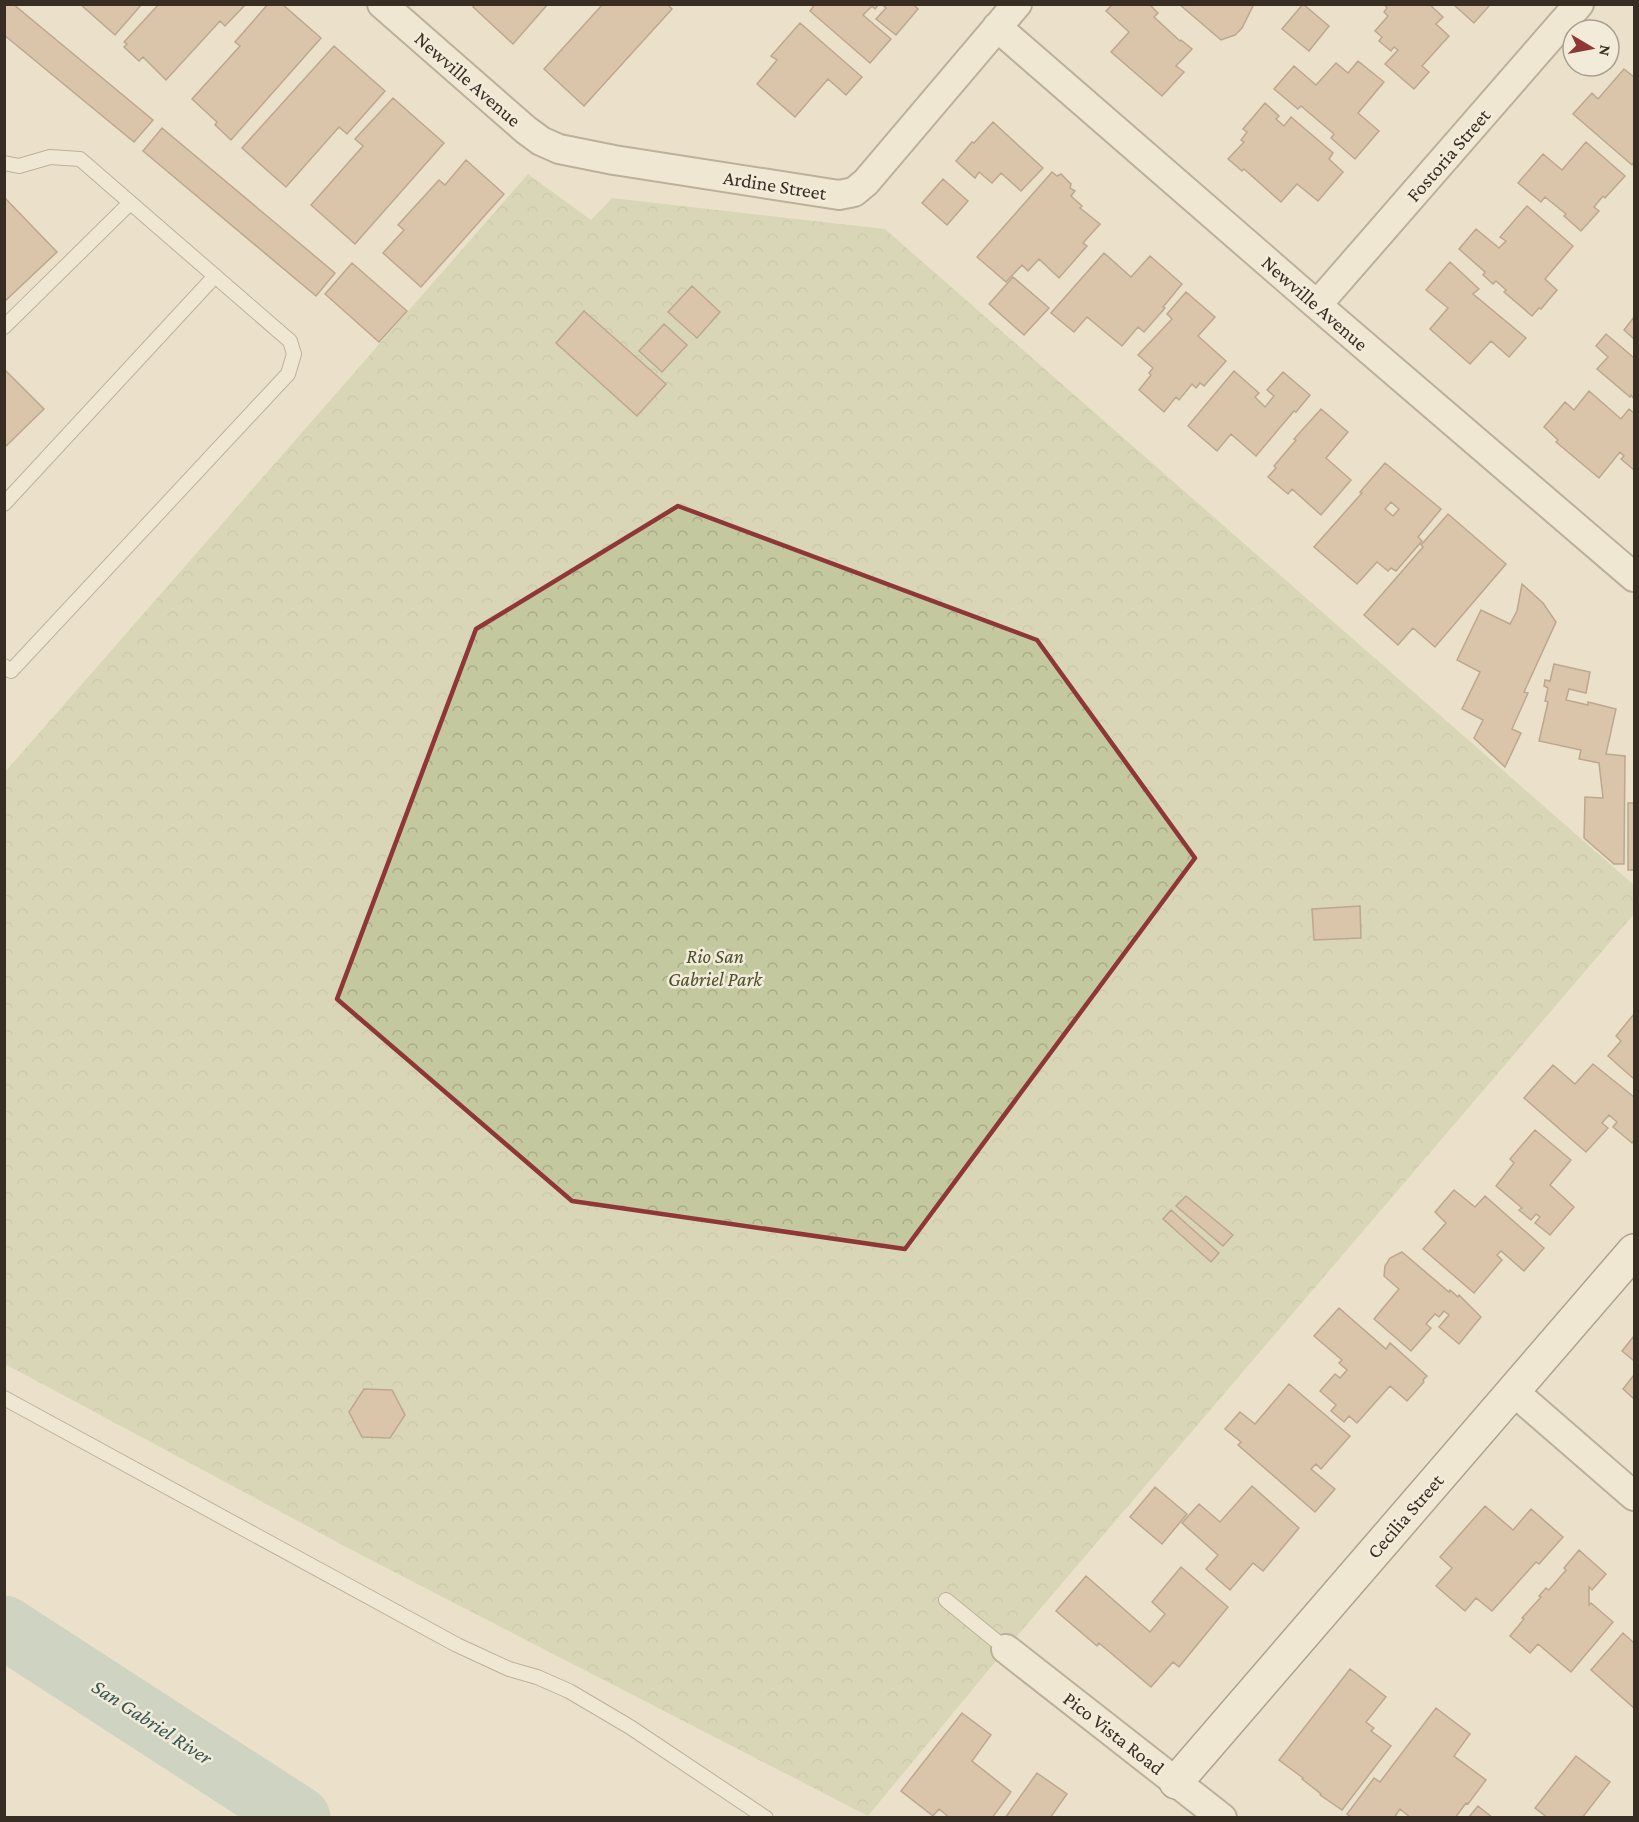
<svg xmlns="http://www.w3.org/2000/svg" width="1639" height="1822" font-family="'Crimson Pro',serif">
<defs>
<pattern id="forest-crowns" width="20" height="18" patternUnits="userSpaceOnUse" patternTransform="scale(1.5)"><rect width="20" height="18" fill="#c4c89f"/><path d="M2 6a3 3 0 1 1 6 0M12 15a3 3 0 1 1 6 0" fill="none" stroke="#a9ac89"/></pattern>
</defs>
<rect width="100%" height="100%" fill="#ebe1ca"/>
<path fill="url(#forest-crowns)" d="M 528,174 L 591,220 L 612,198 L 885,229 L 1634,885 L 1634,914 L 1006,1649 L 868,1816 L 363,1556 L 5,1364 L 5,772 Z"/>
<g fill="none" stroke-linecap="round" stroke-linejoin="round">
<path stroke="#aac0b9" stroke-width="63" d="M 4,1627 L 299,1818"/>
</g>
<path fill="#c59f84" stroke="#835f48" stroke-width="1.5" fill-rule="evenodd" d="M 4,4 L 13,4 L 153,120 L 134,142 L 4,35 Z
M 80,4 L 142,4 L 115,35 Z
M 159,4 L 246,4 L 225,26 L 220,21 L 166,80 L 143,57 L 139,61 L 124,47 L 127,44 L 124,42 Z
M 268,4 L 282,4 L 321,38 L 231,140 L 215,125 L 217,122 L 192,99 L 240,46 L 235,42 Z
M 475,4 L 548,4 L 513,44 L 473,7 Z
M 603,4 L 667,4 L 672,9 L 584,106 L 544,69 Z
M 815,4 L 879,4 L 875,9 L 872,6 L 863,15 L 891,39 L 870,63 L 810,11 Z
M 882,4 L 913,4 L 918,9 L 896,35 L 876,19 L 886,8 Z
M 1113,4 L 1149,4 L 1158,13 L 1154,17 L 1180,41 L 1181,40 L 1192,49 L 1176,66 L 1184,72 L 1162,96 L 1111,52 L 1129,32 L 1106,11 Z
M 1179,4 L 1254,4 L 1242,28 L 1235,35 L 1221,40 Z
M 1303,4 L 1329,26 L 1309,51 L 1282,29 Z
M 1384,4 L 1429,4 L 1443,17 L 1436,24 L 1449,36 L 1422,66 L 1429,72 L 1414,89 L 1385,64 L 1398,50 L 1394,47 L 1391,51 L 1379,41 L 1382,37 L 1375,31 L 1388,16 L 1384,12 L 1387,8 Z
M 1453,4 L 1488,4 L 1489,6 L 1474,23 Z
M 800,23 L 862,77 L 846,95 L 828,79 L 795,117 L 757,84 L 777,60 L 771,56 Z
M 334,46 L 385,91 L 347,134 L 339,127 L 286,187 L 242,148 Z
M 1358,61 L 1384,82 L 1358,113 L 1379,131 L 1355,159 L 1331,138 L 1334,134 L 1301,106 L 1298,109 L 1274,89 L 1294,66 L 1316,85 L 1336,63 L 1348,73 Z
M 1624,69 L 1634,77 L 1634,162 L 1632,165 L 1573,114 L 1592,93 L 1598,99 Z
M 393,98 L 444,143 L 355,244 L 311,205 L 363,146 L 355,139 Z
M 1265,103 L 1279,116 L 1276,119 L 1284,126 L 1291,117 L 1333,153 L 1329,159 L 1343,172 L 1318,201 L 1297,184 L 1281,202 L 1244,169 L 1242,171 L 1228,159 L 1244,142 L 1241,140 L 1247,132 L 1243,129 Z
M 993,122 L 1043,168 L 1021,191 L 1001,173 L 992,183 L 979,172 L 975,178 L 956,161 L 972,142 L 974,143 Z
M 162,128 L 335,273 L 316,296 L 143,151 Z
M 1586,142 L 1625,176 L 1605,198 L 1603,196 L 1594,207 L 1599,211 L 1581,231 L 1564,216 L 1566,214 L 1545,197 L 1541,202 L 1518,183 L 1543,154 L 1562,170 Z
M 466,160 L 504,194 L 421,287 L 383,253 L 404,230 L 398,225 L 439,180 L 445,185 Z
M 1052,172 L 1057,176 L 1061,174 L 1071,184 L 1070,188 L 1075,191 L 1071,196 L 1082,206 L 1080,208 L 1100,224 L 1083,243 L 1087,246 L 1059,278 L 1039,259 L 1028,271 L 1022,265 L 1006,282 L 977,257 Z
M 943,179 L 968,201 L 947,225 L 922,203 Z
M 4,197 L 57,252 L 4,302 Z
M 1527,206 L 1573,246 L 1545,279 L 1557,290 L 1541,309 L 1539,308 L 1532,316 L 1504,292 L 1506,290 L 1496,281 L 1493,284 L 1483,275 L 1485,272 L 1459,249 L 1476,229 L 1499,248 L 1506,241 L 1500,237 Z
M 1104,253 L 1131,277 L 1150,256 L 1182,284 L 1163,307 L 1165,308 L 1144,332 L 1138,327 L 1122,346 L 1087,317 L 1074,332 L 1051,313 Z
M 1450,262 L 1479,289 L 1473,294 L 1526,338 L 1509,357 L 1491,341 L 1470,364 L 1430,329 L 1448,308 L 1426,290 Z
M 352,263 L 407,311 L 379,342 L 325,294 Z
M 1013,277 L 1049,308 L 1024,335 L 989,304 Z
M 692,286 L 720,312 L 697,338 L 668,312 Z
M 1186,292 L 1215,317 L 1198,336 L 1226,361 L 1204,386 L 1200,383 L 1196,388 L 1192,384 L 1179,400 L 1176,397 L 1164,412 L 1139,390 L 1151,375 L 1149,373 L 1153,368 L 1138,355 L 1172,319 L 1167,314 Z
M 584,311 L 666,384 L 637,416 L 556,343 Z
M 1634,317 L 1634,339 L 1624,330 Z
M 664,324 L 687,345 L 662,372 L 639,351 Z
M 1606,334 L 1633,357 L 1634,356 L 1634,399 L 1631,395 L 1630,397 L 1597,369 L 1608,357 L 1596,346 Z
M 6,371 L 44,409 L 4,448 L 4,372 Z
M 1234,371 L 1259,393 L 1255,397 L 1265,407 L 1274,396 L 1267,390 L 1283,372 L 1310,395 L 1296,412 L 1294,411 L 1256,456 L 1231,434 L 1217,451 L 1188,426 Z
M 1589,391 L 1621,419 L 1629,409 L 1634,413 L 1634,470 L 1621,459 L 1624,456 L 1620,452 L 1599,478 L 1556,442 L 1558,440 L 1544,427 L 1565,402 L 1574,410 Z
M 1321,409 L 1348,432 L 1326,458 L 1351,480 L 1321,515 L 1292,489 L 1288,494 L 1268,477 L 1276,468 L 1274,466 L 1296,440 L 1294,439 Z
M 1385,463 L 1441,509 L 1418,537 L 1422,541 L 1396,571 L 1391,568 L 1388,571 L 1377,562 L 1357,584 L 1314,547 L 1362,493 L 1360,492 ZM 1391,502 L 1399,509 L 1393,516 L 1385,509 Z
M 1448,514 L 1506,564 L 1435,647 L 1413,628 L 1398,645 L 1364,615 L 1423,547 L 1421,545 Z
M 1522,584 L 1543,603 L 1556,622 L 1524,692 L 1528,693 L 1512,729 L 1521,733 L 1505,767 L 1474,738 L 1483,720 L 1462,709 L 1480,672 L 1457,660 L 1481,610 L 1510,624 L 1517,611 Z
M 1554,664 L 1590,672 L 1586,693 L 1569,689 L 1566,700 L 1588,705 L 1588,702 L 1616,709 L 1606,754 L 1625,756 L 1624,864 L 1614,864 L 1584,838 L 1585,797 L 1603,798 L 1599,763 L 1579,759 L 1581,750 L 1539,741 L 1548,702 L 1545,701 L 1548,688 L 1544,686 L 1545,680 L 1550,681 Z
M 1628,803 L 1634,803 L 1634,870 L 1628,870 Z
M 1360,906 L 1361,938 L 1314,940 L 1312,909 Z
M 1634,1014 L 1634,1079 L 1608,1056 L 1621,1041 L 1616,1036 Z
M 1593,1064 L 1634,1097 L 1634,1140 L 1632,1143 L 1613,1127 L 1617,1122 L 1609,1115 L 1602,1123 L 1608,1128 L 1586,1152 L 1524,1098 L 1553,1065 L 1575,1084 Z
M 1535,1130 L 1571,1160 L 1550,1185 L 1574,1207 L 1550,1235 L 1535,1223 L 1540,1217 L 1536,1214 L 1531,1220 L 1519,1210 L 1522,1208 L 1496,1186 L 1514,1163 L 1510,1159 Z
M 1454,1190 L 1475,1207 L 1485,1196 L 1544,1248 L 1524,1271 L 1501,1251 L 1497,1255 L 1502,1260 L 1474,1293 L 1423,1249 L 1446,1223 L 1435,1212 Z
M 1186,1196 L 1233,1235 L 1223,1246 L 1176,1206 Z
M 1171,1210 L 1219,1253 L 1211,1262 L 1163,1219 Z
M 1402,1252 L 1449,1292 L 1450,1290 L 1458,1297 L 1459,1295 L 1481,1317 L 1459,1344 L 1439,1327 L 1449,1315 L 1444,1311 L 1439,1317 L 1435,1314 L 1426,1324 L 1431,1328 L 1411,1351 L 1374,1319 L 1399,1289 L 1384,1276 L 1385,1266 L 1390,1258 Z
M 1339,1308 L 1386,1349 L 1390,1343 L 1427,1376 L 1423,1380 L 1424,1382 L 1407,1401 L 1390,1386 L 1357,1423 L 1349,1416 L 1344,1422 L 1331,1411 L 1336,1405 L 1320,1391 L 1335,1374 L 1340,1378 L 1347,1370 L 1339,1363 L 1342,1360 L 1314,1336 Z
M 1634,1336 L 1634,1361 L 1622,1351 Z
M 1634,1375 L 1634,1399 L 1623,1389 Z
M 1289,1384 L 1350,1436 L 1321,1469 L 1316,1464 L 1311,1469 L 1335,1489 L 1315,1512 L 1238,1445 L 1241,1442 L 1225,1429 L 1240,1412 L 1255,1424 Z
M 364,1389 L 392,1390 L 405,1415 L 390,1438 L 362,1437 L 349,1412 Z
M 1252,1486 L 1299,1528 L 1263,1571 L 1253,1563 L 1230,1590 L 1206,1569 L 1218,1555 L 1182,1523 L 1199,1504 L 1220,1522 Z
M 1155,1487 L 1187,1514 L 1162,1544 L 1130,1517 Z
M 1485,1506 L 1513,1530 L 1531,1509 L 1563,1537 L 1539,1564 L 1536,1562 L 1492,1611 L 1476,1598 L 1465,1611 L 1436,1586 L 1452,1568 L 1440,1557 Z
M 1579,1550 L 1606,1574 L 1592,1590 L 1589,1587 L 1589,1605 L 1591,1603 L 1613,1622 L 1571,1672 L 1538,1644 L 1530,1653 L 1510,1636 L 1524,1619 L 1522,1618 L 1541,1597 L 1539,1596 L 1546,1588 L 1549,1590 L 1566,1570 L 1564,1568 Z
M 1181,1567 L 1228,1607 L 1179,1667 L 1173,1662 L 1151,1687 L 1099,1643 L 1097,1646 L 1056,1611 L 1086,1576 L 1150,1632 L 1165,1614 L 1152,1602 Z
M 1623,1633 L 1634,1643 L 1634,1708 L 1591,1670 Z
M 1350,1669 L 1386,1697 L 1366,1722 L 1374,1728 L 1371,1731 L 1391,1746 L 1342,1810 L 1320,1795 L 1321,1794 L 1302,1779 L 1303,1778 L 1279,1760 Z
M 1436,1708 L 1470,1734 L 1454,1756 L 1486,1780 L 1468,1804 L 1466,1803 L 1455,1818 L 1411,1818 L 1400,1809 L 1394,1818 L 1352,1818 L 1347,1814 L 1374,1778 L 1380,1782 Z
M 962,1713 L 991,1735 L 972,1761 L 1011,1792 L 992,1818 L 950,1818 L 939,1809 L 933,1816 L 901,1791 Z
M 1576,1756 L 1610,1782 L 1582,1818 L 1548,1818 L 1535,1808 Z
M 1037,1773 L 1067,1794 L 1050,1818 L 1005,1818 Z
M 1478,1806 L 1493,1818 L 1468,1818 Z"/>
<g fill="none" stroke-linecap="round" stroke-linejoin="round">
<g stroke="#867460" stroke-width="16">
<path id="lane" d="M 4,163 L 19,166 L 50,157 L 80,159 L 290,341 L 294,354 L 288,374 L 11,671 L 4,666
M 4,327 L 130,203
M 4,504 L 215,276
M 4,1398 L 457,1645 L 509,1669 L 537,1677 L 569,1691 L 630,1727 L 766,1818
M 946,1600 L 1006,1649"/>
</g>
<g stroke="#867460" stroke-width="32">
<path id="street" d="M 382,4 L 526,130 L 541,141 L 559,149 L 614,160 L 839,195 L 854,192 L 866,182 L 1017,4
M 997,27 L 1317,305 L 1634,577
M 1317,305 L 1579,4
M 1513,1391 L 1634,1496
M 1006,1649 L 1222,1818"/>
</g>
<g stroke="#685543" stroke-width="36">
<path id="secondary" d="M 1176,1782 L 1634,1251"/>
</g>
<use href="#lane" stroke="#f6eedd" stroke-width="14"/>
<use href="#street" stroke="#f6eedd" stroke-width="28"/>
<use href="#secondary" stroke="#f6eedd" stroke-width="33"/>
</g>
<path d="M0 0H1639V1822H0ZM 678,506 L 1037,640 L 1195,858 L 905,1249 L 572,1201 L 337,999 L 476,629 Z" fill="#ebe1ca" fill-opacity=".55" fill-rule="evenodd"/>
<path fill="none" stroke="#8f3637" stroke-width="4.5" stroke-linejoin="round" d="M 678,506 L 1037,640 L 1195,858 L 905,1249 L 572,1201 L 337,999 L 476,629 Z"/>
<g text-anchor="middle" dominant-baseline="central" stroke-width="5" stroke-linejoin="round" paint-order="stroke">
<g font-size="20" fill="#382d22" stroke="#f3ebd9">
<text transform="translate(468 79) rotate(41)">Newville Avenue</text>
<text transform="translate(1448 155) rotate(-49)">Fostoria Street</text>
<text transform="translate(775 185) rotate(9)">Ardine Street</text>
<text transform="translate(1315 303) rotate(41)">Newville Avenue</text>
<text transform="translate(1405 1516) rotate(-49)">Cecilia Street</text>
<text transform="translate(1114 1733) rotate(38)">Pico Vista Road</text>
</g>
<g font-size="20" font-style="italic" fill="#49522b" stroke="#f3ebd9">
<text x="715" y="956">Rio San<tspan x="715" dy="23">Gabriel Park</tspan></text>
</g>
<g font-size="21" font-style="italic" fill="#335654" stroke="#f3ebd9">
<text transform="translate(152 1722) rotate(33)">San Gabriel River</text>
</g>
</g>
<rect width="1639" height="1822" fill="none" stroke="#382d22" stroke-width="12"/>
<g transform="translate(1591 48) rotate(100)"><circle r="28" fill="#f3ebd9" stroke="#a89f90" stroke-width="1.5"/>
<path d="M0-4.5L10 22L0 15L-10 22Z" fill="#8f3637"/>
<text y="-9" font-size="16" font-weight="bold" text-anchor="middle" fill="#382d22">N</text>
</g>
</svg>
